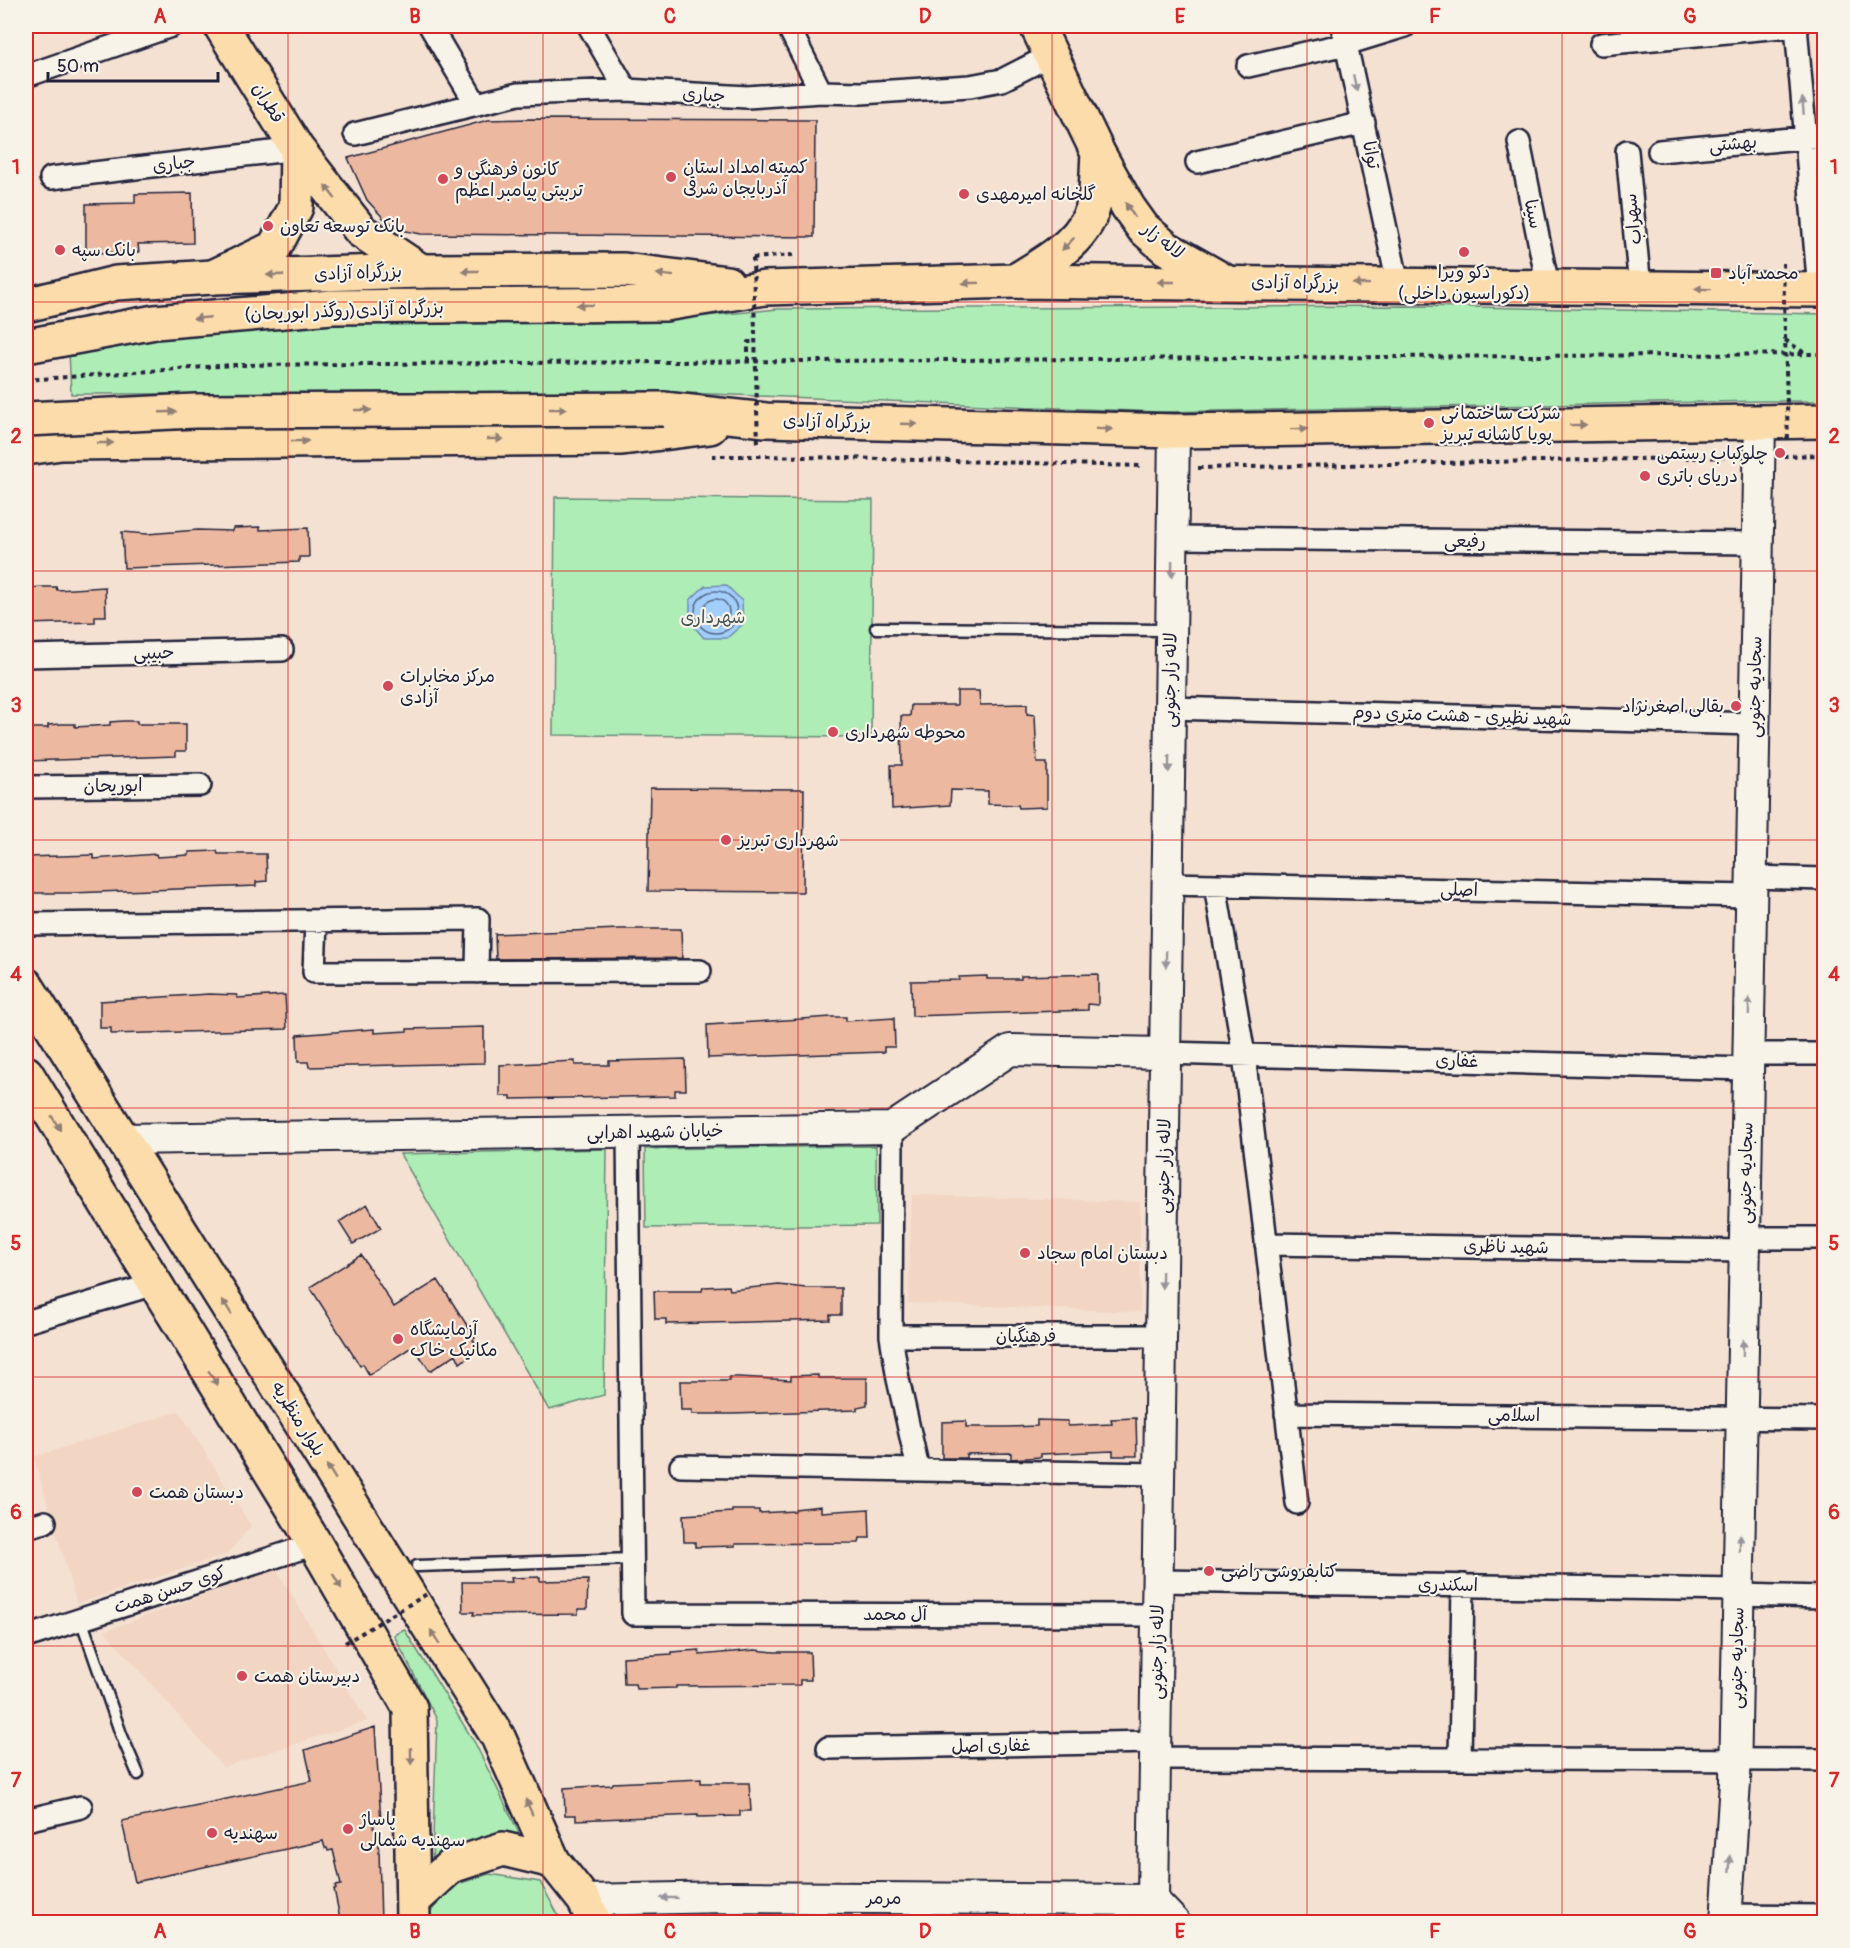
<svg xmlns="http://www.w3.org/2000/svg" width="1850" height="1948" font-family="Pangolin,'Playpen Sans Arabic',sans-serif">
<rect width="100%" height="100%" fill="#f4e1d2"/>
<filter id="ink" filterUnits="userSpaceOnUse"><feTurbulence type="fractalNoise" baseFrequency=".0167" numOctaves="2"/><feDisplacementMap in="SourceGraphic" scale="12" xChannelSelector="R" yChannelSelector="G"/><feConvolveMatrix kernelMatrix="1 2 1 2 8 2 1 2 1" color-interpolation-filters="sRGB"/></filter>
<g filter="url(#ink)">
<path fill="#f2d5c3" d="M 912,1195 L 1140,1202 L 1140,1312 L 908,1303 Z
M 179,1411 L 251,1526 L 227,1554 L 77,1604 L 34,1457 Z
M 276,1569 L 367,1721 L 223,1767 L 105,1631 Z"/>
<path fill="#aeeeb6" stroke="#688878" stroke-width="1.5" d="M 1417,306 L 1824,314 L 1824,401 L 1763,401 L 1159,412 L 687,393 L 71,394 L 69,351 L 144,340 L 326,321 L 683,318 L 778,309 Z
M 555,497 L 873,500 L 871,737 L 553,735 Z
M 876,1146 L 877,1225 L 646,1228 L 645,1149 Z
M 607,1149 L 604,1395 L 549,1410 L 400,1154 Z
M 404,1629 L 475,1743 L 519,1833 L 491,1839 L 432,1867 L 437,1720 L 394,1635 Z
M 489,1874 L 540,1882 L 562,1922 L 431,1922 L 431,1911 L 455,1885 Z"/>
<path fill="#a1cefb" stroke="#6e89ae" stroke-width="1.5" d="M 726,585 L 742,601 L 743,624 L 727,638 L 704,638 L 690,622 L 690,600 L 705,586 Z"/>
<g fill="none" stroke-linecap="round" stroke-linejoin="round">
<path stroke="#556788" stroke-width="1.5" d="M695 612a21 21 0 1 1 42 0a21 21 0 1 1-42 0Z
M703 612a13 13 0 1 1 26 0a13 13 0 1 1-26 0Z"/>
</g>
<path fill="#edb8a0" stroke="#22223b" stroke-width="1.5" d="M 529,119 L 815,120 L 814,237 L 421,234 L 406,231 L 386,221 L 367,200 L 348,158 L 488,120 Z
M 192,193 L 193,243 L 138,244 L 139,252 L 86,253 L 86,204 L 135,203 L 135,194 Z
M 260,527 L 260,530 L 308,528 L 309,557 L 299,557 L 299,562 L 124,568 L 122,532 L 147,534 L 198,530 L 232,531 L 233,528 Z
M 43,587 L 56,587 L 57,590 L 105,587 L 106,616 L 95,616 L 95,622 L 26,624 L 26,591 L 28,591 L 29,588 Z
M 957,691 L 979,691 L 980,705 L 1027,704 L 1027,714 L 1035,715 L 1037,763 L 1047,763 L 1047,807 L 1019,808 L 1018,805 L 988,804 L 988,791 L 951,790 L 950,805 L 892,809 L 891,765 L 902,765 L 901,716 L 910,716 L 911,705 L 957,705 Z
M 123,721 L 137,721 L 137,724 L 186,724 L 186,751 L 176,751 L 176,756 L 26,761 L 26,728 L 48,728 L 48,725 L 61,724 L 75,724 L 75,727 L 110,725 L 110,722 Z
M 650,788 L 804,789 L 803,892 L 648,891 Z
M 217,851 L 218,854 L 266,854 L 267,881 L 256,882 L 256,886 L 71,893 L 30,893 L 30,889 L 26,889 L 26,857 L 94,855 L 94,859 L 156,854 L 157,857 L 189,855 L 189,852 Z
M 620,929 L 681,929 L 682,958 L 496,959 L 495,934 Z
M 1098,974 L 1098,1005 L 1088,1004 L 1088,1010 L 912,1016 L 911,981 L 959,980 L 959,977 L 987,976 L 987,979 L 1021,979 L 1021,976 Z
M 209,994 L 237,995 L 237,998 L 285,995 L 287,1029 L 111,1034 L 111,1028 L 100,1028 L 100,1001 Z
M 832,1017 L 846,1017 L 846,1021 L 894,1018 L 895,1047 L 884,1047 L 884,1052 L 708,1058 L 707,1025 Z
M 484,1027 L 484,1063 L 309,1067 L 308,1062 L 298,1062 L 297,1035 L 360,1030 L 374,1029 L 374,1033 L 407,1031 L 407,1029 Z
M 685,1059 L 686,1090 L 675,1090 L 675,1096 L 511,1099 L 511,1096 L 500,1096 L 500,1065 L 575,1061 L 575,1065 L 609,1065 L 609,1061 Z
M 367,1204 L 381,1228 L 353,1244 L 339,1222 Z
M 361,1255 L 394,1307 L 438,1280 L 475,1338 L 473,1340 L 479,1349 L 460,1363 L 456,1354 L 430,1371 L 413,1346 L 369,1375 L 363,1364 L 360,1366 L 310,1287 Z
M 779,1285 L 806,1288 L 841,1288 L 841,1315 L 830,1315 L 830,1320 L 790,1321 L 666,1324 L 666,1319 L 655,1319 L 654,1291 L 702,1291 L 703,1287 L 729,1286 L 730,1290 Z
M 818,1375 L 818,1378 L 867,1378 L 867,1405 L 857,1407 L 857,1410 L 733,1414 L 692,1414 L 692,1410 L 681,1410 L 680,1381 L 729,1381 L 729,1377 L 739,1377 L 791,1380 L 791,1376 Z
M 1136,1418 L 1137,1456 L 1113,1456 L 1113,1451 L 1041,1454 L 1041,1457 L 1011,1459 L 1011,1453 L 966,1454 L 966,1458 L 942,1458 L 942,1422 L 966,1421 L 966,1427 L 1007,1427 L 1037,1426 L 1037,1420 L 1068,1421 L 1068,1426 L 1112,1424 L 1111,1419 Z
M 821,1506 L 821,1512 L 869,1509 L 870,1538 L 860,1538 L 859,1543 L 735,1544 L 735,1546 L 695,1547 L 695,1542 L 684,1542 L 683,1515 L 732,1512 L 732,1510 L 759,1510 L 759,1513 L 795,1511 L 795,1509 Z
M 540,1577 L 540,1581 L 588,1580 L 587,1609 L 578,1609 L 578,1614 L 473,1615 L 474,1612 L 463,1612 L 462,1582 L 512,1582 L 511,1578 Z
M 699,1650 L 700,1655 L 755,1650 L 774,1652 L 810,1652 L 811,1680 L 800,1680 L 800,1685 L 676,1686 L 676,1688 L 636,1689 L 635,1684 L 624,1684 L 623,1657 L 672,1654 L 672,1652 Z
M 375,1727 L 381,1822 L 373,1823 L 379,1850 L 381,1923 L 341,1923 L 334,1889 L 336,1889 L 335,1886 L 341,1885 L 333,1850 L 328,1851 L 327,1848 L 325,1848 L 323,1841 L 135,1882 L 122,1821 L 312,1781 L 305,1750 Z
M 701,1779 L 701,1783 L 749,1783 L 751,1811 L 740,1811 L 740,1816 L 698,1817 L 698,1815 L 576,1820 L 576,1815 L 565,1815 L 564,1788 L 612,1785 L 613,1783 Z"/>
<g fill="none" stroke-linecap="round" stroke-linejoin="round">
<g stroke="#22223b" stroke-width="15">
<path id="lane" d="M 876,628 L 1170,630
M 417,1566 L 633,1559
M 81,1619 L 121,1734 L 138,1774"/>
</g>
<g stroke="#22223b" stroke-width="26">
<path id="street" d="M 430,26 L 476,104
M 589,26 L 626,90
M 788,26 L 821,92
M 1342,26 L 1398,284
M 1796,26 L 1819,290
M 1601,44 L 1792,26
M 1248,66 L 1346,44 L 1405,26
M 26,76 L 171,26
M 355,134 L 518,94 L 626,90 L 747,97 L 821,92 L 861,93 L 970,86 L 1002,80 L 1051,55
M 1519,142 L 1548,286
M 1627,151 L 1640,288
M 1659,151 L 1824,136
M 1197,162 L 1364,123
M 51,178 L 297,149
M 1172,538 L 1758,543
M 26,656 L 282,650
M 1170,708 L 1755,724
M 26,787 L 200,785
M 1752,877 L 1824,879
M 1167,884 L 1751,896
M 1215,885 L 1244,1055 L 1297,1503
M 316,921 L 314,972 L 700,971
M 26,924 L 478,919 L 477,972
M 1165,1053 L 1748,1069
M 1749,1054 L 1824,1054
M 892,1128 L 891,1336 L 898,1379 L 918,1469
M 628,1132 L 633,1614 L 1157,1615
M 1745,1238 L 1824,1238
M 1266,1244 L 1745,1251
M 26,1322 L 155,1284
M 891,1336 L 1161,1336
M 1286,1414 L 1824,1419
M 681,1466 L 1160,1474
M 26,1527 L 45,1522
M 1158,1581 L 1739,1590
M 1739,1595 L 1824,1597
M 26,1637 L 315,1544
M 828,1748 L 1155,1742
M 1155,1758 L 1824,1760
M 1460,1759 L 1463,1585
M 26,1820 L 81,1807
M 1726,1915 L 1824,1916"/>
</g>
<g stroke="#22223b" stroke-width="34">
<path id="secondary" d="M 122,1139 L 892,1128 L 1010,1050 L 1165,1053
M 584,1900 L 727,1897 L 1153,1900 L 1174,1922
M 1153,1900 L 1174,431
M 1726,1922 L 1735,1782 L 1760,422"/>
</g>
<g stroke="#22223b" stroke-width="38">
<path id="primary" d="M 221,26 L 297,149
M 1037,26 L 1098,153 L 1128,207 L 1143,228 L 1166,248 L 1226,282
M 213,277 L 274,248 L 296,207 L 297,149 L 361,231 L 421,271
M 1015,281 C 1047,261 1087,241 1095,200 C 1097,185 1097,168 1098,153
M 26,985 L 498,1737 L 553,1861
M 26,1073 L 315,1544 L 410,1708 L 413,1922
M 414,1900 L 451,1866 L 503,1849 L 553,1861 L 584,1900 L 595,1922"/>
</g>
<g stroke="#22223b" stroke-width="38">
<path id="highway" d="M 26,305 L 116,283 L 213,277 L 421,271 L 624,270 L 727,283
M 26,346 L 155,322 L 332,307 L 665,304 L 765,288 L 1015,281 L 1824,290
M 663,409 L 766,420 L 1174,431 L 1824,421
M 26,448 L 61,443 L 622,438 L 710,427"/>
</g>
<path stroke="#22223b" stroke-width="4" stroke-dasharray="4.5 4.5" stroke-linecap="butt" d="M 753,258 L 793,255
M 1785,340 L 1806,354
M 748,361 L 748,342 L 755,342
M 26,380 L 233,365 L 1824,354
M 712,456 L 769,456 L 1140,466
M 1783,456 L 1824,455
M 1198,468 L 1733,457"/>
<use href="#lane" stroke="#f7f3e8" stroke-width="10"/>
<use href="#street" stroke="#f7f3e8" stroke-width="21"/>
<use href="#secondary" stroke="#f7f3e8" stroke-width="30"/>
<use href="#primary" stroke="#fddcac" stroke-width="33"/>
<use href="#highway" stroke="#fddcac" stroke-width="33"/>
<g stroke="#22223b" stroke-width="38" stroke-linecap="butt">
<path id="highway-bridge" d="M 26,419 L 195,411 L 663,409"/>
</g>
<path stroke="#22223b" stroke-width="4" stroke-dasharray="4.5 4.5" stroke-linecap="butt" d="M 753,258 L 758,446
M 1783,263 L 1788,442
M 345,1643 L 427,1594"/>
<use href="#highway-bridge" stroke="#fddcac" stroke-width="33"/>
</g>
<defs><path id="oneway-solid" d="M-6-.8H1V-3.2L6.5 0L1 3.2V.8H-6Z" transform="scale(1.5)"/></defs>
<g fill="#97959a">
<use href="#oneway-solid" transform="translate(1355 83) rotate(78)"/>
<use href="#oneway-solid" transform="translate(1803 106) rotate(-95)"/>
<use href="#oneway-solid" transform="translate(1172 569) rotate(91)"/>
<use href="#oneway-solid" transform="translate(1169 764) rotate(91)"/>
<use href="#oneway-solid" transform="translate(1166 959) rotate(91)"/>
<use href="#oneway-solid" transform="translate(1749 1006) rotate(-89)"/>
<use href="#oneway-solid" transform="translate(1162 1280) rotate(91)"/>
<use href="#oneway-solid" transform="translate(1743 1348) rotate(-89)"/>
<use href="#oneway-solid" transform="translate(1740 1543) rotate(-89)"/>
<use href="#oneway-solid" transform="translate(1730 1864) rotate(-86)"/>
<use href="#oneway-solid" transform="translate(669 1898) rotate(179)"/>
</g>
<g fill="#907f74">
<use href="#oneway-solid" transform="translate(330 192) rotate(-128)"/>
<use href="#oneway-solid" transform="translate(1130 210) rotate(-123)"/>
<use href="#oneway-solid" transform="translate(1068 244) rotate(135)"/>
<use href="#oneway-solid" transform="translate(470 271) rotate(180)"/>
<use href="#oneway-solid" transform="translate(275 275) rotate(178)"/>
<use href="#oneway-solid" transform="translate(665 275) rotate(-173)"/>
<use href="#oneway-solid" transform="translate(1166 282) rotate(-180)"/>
<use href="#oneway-solid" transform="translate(971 283) rotate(179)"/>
<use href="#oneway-solid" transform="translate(1361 284) rotate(-179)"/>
<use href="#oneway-solid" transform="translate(1703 289) rotate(-179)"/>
<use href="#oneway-solid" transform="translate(585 305) rotate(179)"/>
<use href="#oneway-solid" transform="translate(202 318) rotate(175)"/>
<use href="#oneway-solid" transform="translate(558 409)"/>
<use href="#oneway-solid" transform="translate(363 410)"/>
<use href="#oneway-solid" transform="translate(168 412) rotate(-2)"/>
<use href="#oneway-solid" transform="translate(909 424) rotate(2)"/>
<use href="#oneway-solid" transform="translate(1578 425) rotate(-1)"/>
<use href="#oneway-solid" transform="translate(1104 429) rotate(2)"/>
<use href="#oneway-solid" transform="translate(1299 429) rotate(-1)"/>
<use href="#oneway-solid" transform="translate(495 439)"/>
<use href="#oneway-solid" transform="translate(300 441)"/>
<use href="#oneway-solid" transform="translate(105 443)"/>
<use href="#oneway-solid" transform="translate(56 1123) rotate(58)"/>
<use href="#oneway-solid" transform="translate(227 1307) rotate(-122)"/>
<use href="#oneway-solid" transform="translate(213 1378) rotate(58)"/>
<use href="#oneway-solid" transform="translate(331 1472) rotate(-122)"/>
<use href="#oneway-solid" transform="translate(337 1581) rotate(60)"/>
<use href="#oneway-solid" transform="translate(435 1637) rotate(-122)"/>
<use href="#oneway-solid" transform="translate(411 1756) rotate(89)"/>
<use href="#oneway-solid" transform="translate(529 1807) rotate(-114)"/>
</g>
</g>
<path fill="none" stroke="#d62828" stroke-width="1.5" stroke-opacity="0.55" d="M 288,26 L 288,1922M 543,26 L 543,1922M 798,26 L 798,1922M 1052,26 L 1052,1922M 1307,26 L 1307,1922M 1562,26 L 1562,1922M 26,302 L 1824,302M 26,571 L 1824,571M 26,840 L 1824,840M 26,1108 L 1824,1108M 26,1377 L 1824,1377M 26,1646 L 1824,1646"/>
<g fill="#d1495b" stroke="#f7f3e8" stroke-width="2">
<circle cx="671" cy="177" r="6"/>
<circle cx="443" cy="179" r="6"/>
<circle cx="964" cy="194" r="6"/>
<circle cx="268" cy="226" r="6"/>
<circle cx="60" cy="250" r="6"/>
<circle cx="1464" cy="252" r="6"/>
<rect x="1710" y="267" width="12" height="12" rx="3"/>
<circle cx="1429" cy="423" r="6"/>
<circle cx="1780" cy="453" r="6"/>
<circle cx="1645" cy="476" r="6"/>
<circle cx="388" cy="686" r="6"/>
<circle cx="1736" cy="706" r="6"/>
<circle cx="833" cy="732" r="6"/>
<circle cx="726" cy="840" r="6"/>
<circle cx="1025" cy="1253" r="6"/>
<circle cx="398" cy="1339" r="6"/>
<circle cx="137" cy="1492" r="6"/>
<circle cx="1209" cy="1571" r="6"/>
<circle cx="242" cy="1676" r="6"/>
<circle cx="348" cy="1829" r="6"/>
<circle cx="212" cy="1833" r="6"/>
</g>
<g text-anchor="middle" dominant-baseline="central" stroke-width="4.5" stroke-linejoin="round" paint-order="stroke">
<g font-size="18" fill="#22223b" stroke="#f7f3e8">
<text transform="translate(704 95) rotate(4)">جباری</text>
<text transform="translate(268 103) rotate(59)">قطران</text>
<text transform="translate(1733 144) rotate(-5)">بهشتی</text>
<text transform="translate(1371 155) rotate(78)">توانا</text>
<text transform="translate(174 164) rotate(-7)">جباری</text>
<text transform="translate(1533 214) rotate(78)">سینا</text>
<text transform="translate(1633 219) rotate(-96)">سهراب</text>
<text transform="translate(1163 241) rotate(38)">لاله زار</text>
<text transform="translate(358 273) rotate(-2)">بزرگراه آزادی</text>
<text transform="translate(1295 283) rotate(1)">بزرگراه آزادی</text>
<text transform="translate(344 311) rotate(-2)">بزرگراه آزادی(روگذر ابوریحان)</text>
<text transform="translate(827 422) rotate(2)">بزرگراه آزادی</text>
<text x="1465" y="541">رفیعی</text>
<text transform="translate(154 653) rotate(-1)">حبیبی</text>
<text transform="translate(1170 680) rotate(-89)">لاله زار جنوبی</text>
<text transform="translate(1755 687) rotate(-89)">سجادیه جنوبی</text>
<text transform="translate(1462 716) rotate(2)">شهید نظیری - هشت متری دوم</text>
<text transform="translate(113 786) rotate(-1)">ابوریحان</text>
<text transform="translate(1459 890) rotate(1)">اصلی</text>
<text transform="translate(1457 1061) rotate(2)">غفاری</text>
<text transform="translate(655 1132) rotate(-1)">خیابان شهید اهرابی</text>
<text transform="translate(1164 1166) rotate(-89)">لاله زار جنوبی</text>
<text transform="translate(1746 1173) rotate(-89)">سجادیه جنوبی</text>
<text transform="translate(1506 1247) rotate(1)">شهید ناظری</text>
<text x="1026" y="1336">فرهنگیان</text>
<text x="1514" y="1415">اسلامی</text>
<text transform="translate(298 1419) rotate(58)">بلوار منظریه</text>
<text transform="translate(1448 1585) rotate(1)">اسکندری</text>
<text transform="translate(170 1590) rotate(-18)">کوی حسن همت</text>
<text x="895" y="1614">آل محمد</text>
<text transform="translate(1157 1652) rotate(-89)">لاله زار جنوبی</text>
<text transform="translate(1737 1658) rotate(-89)">سجادیه جنوبی</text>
<text transform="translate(991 1746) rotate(-1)">غفاری اصل</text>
<text x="884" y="1898">مرمر</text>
</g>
<g font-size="18" fill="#22223b" stroke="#f7f3e8" text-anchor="start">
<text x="683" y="167">کمیته امداد استان<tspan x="683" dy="21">آذربایجان شرقی</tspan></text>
<text x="455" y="169">کانون فرهنگی و<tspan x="455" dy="21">تربیتی پیامبر اعظم</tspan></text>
<text x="976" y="194">گلخانه امیرمهدی</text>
<text x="280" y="226">بانک توسعه تعاون</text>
<text x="72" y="250">بانک سپه</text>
<text x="1464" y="272" text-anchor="middle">دکو ویرا<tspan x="1464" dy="21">(دکوراسیون داخلی)</tspan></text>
<text x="1728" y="273">محمد آباد</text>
<text x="1441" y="413">شرکت ساختمانی<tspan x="1441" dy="21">پویا کاشانه تبریز</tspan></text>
<text x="1768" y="453" text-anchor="end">چلوکباب رستمی</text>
<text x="1657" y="476">دریای باتری</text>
<text x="400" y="676">مرکز مخابرات<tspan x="400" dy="21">آزادی</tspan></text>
<text x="1724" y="706" text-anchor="end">بقالی اصغرنژاد</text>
<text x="845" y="732">محوطه شهرداری</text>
<text x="738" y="840">شهرداری تبریز</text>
<text x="1037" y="1253">دبستان امام سجاد</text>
<text x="410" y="1329">آزمایشگاه<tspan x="410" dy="21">مکانیک خاک</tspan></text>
<text x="149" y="1492">دبستان همت</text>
<text x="1221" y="1571">کتابفروشی راضی</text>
<text x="254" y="1676">دبیرستان همت</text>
<text x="360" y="1819">پاساژ<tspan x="360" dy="21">سهندیه شمالی</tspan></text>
<text x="224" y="1833">سهندیه</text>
</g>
<g font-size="18" fill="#45555a" stroke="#f7f3e8">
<text x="713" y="617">شهرداری</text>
</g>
</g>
<rect width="1850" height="1948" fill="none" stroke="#f7f3e8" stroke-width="66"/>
<path d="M48 72v9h170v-9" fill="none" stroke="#22223b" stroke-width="3"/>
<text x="57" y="72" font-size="18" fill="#22223b" stroke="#f7f3e8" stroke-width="4.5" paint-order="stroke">50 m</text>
<rect x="33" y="33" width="1784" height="1882" fill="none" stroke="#d62828" stroke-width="2"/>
<g font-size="20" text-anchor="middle" font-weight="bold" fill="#d62828">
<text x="160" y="23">A</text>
<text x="415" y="23">B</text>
<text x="670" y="23">C</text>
<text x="925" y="23">D</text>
<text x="1180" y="23">E</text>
<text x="1435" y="23">F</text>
<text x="1690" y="23">G</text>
<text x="16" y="174">1</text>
<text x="1834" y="174">1</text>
<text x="16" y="443">2</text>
<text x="1834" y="443">2</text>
<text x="16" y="712">3</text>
<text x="1834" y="712">3</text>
<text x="16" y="981">4</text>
<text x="1834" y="981">4</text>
<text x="16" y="1250">5</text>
<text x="1834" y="1250">5</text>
<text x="16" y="1519">6</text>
<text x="1834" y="1519">6</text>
<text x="16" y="1787">7</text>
<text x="1834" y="1787">7</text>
<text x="160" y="1938">A</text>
<text x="415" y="1938">B</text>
<text x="670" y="1938">C</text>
<text x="925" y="1938">D</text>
<text x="1180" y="1938">E</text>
<text x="1435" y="1938">F</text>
<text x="1690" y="1938">G</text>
</g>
</svg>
